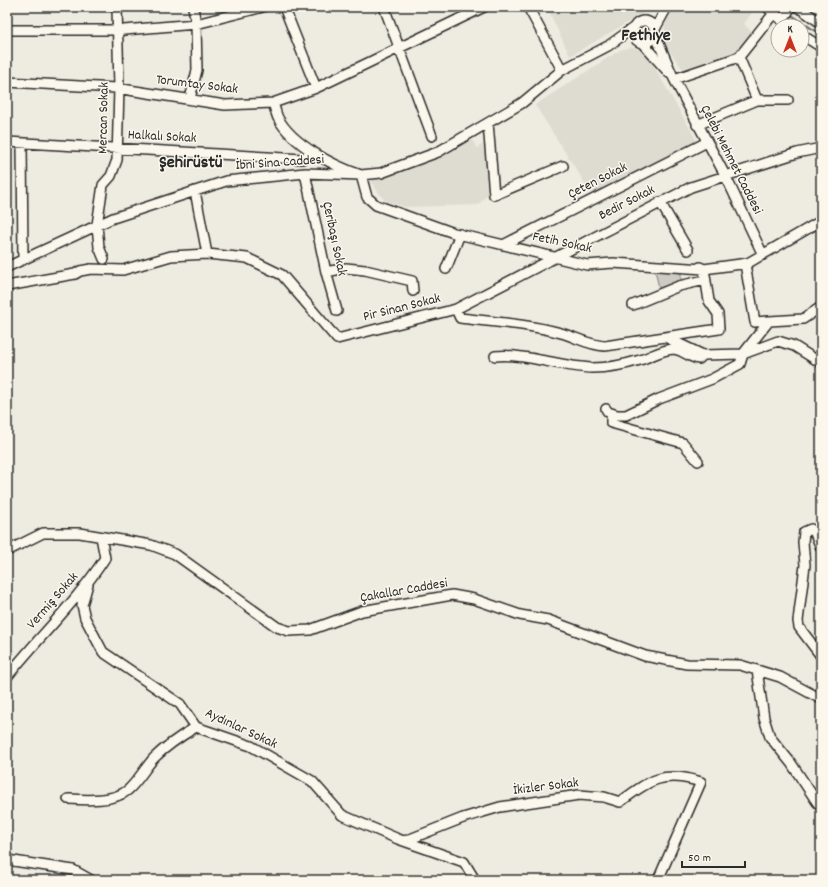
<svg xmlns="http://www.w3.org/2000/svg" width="828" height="887" font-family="Dekko,sans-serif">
<rect width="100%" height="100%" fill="#eeebe0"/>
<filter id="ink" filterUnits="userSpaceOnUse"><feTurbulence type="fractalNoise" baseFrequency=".025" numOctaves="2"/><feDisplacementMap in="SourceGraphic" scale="8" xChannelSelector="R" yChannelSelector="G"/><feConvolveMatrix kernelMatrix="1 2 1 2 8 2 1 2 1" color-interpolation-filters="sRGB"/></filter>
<g filter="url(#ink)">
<path fill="#dedbd1" d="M 547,7 L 654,7 L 570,56 Z
M 675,7 L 747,7 L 752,13 L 744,24 L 753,33 L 730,56 L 683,69 L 663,42 L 666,17 Z
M 632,47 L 645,51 L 698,143 L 592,194 L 535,105 L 620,50 Z
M 472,140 L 477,148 L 485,143 L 487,195 L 478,205 L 405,207 L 385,201 L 370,181 L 443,155 Z"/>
<path fill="#cecbc2" stroke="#7c7b76" d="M 655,270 L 681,272 L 681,280 L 659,288 Z"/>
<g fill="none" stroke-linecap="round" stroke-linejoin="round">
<path stroke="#74726e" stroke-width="2.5" d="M 790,14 L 821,35"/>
<g stroke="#2b2b2b" stroke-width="12">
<path id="minor" d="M 284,7 L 316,88
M 384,7 L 432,136
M 528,7 L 562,70
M 767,7 L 789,26
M 798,7 L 821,23
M633 32a11 11 0 1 1 22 0a11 11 0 1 1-22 0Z
M 782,21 L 791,7
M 655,29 L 667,7
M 7,30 L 124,30 L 196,24 L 263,7
M 655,34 L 674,79 L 726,177 L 763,255
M 802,35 L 821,47
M 643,44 L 669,73
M 739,57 L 757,100
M 674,79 L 739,57 L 774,13
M 7,82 L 116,88 L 225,105 L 273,103 L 316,88 L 484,7
M 190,99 L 197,70 L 196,24 L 193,7
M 273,103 C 275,108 276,114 278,118 C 292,144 333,166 361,175 L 367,197 L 376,205 L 454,233 L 587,265 L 613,263 L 704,269 L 748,263 L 821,221
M 488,123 L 494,195 L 563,166
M 697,125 L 757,100 L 788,100
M 7,142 L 303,159 L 312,151
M 22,143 L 23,260
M 305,173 L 326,272 L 337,311
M 195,191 L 207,254
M 660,202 L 688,250
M 503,245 L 707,142
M 104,259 L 99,247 L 97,225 L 103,185 L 111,176 L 117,160 L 119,88 L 117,7
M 7,267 L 113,218 L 226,181 L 305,173 L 361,175 L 381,173 L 438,152 L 522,103 L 562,70 L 608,46 L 633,28
M 446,269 L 460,234
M 326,272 L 346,268 L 365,270 L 412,281 L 413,291
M 7,286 L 75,274 L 80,271 L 91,269 L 123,270 L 171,256 L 207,254 L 247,258 L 282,275 L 337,339 L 456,309 L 460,318 C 494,322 528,324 561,333 C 576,337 588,345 605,346 L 665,337 L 703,355 L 743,354 L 778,341 L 794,346 L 821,363
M 633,305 L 679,286 L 705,280
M 456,309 L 691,187 L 797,153 L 821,148
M 769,321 L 803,319 L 821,307
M 665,337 L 719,329 L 718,314 L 709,301 L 704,269 L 700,267
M 495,356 C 527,353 559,367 592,368 C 608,368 624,365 640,360 C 650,357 663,349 674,349 C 683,350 690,358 699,359 L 703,355
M 606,409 L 608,412 L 617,415 L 626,415 L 659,399 L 712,379 L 740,364 L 743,354 L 769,321 L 755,322 L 745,264
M 613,414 L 611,419 L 611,423 L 683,443 L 698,461
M 821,548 L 815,533 L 811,529 L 804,532 L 803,542 L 805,565 L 798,621 L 799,627 L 821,656
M 7,551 L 43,533 L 80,533 L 151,545 L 175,554 L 277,627 L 289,631 L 310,630 L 362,611 L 452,595 L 474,599 L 520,615 L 548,620 L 645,656 L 687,664 L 740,665 L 780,677 L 821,699
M 88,584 L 82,605 L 85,618 L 103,652 L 180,704 L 196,727 L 251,746 L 312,781 L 342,815 L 398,839 L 464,862 L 475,880
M 757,670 L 764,718 L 770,737 L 791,763 L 817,802 L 821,806
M 7,677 C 39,637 77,601 105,558 L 101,537
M 68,799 C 85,800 114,802 128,790 C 138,781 145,768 154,758 C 166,746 181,736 196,727
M 405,841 L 463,818 L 500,807 L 579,795 L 604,797 L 620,802 C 650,780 663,770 701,782 L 658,880
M 7,860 L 73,870 L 91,880"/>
</g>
<use href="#minor" stroke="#fbf7ec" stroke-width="9"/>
</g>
</g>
<g text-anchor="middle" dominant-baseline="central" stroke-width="3" stroke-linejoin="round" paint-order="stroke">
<g font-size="14" fill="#2b2b2b" stroke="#fbf7ec">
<text transform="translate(197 85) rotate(7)">Torumtay Sokak</text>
<text transform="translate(104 118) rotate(-89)">Mercan Sokak</text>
<text transform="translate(162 137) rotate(3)">Halkalı Sokak</text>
<text transform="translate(731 160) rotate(63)">Çelebi Mehmet Caddesi</text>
<text transform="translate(280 163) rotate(-4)">İbni Sina Caddesi</text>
<text transform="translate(598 181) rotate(-27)">Çeten Sokak</text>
<text transform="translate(627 203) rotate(-27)">Bedir Sokak</text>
<text transform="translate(334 239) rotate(78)">Çeribaşı Sokak</text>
<text transform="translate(562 243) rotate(12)">Fetih Sokak</text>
<text transform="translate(402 308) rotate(-14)">Pir Sinan Sokak</text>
<text transform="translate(404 591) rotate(-10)">Çakallar Caddesi</text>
<text transform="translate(53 601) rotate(-49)">Vermiş Sokak</text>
<text transform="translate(241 729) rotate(25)">Aydınlar Sokak</text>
<text transform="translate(546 787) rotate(-7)">İkizler Sokak</text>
</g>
<g font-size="18" font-weight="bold" fill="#2b2b2b" stroke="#fbf7ec">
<text x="646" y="36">Fethiye</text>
<text x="191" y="163">Şehirüstü</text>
</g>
</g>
<rect width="828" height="887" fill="none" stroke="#fbf7ec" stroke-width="24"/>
<rect x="12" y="12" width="804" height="863" fill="none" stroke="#2b2b2b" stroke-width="1.5" filter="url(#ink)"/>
<g transform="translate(790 38)"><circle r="19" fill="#fbf7ec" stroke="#a8a59f"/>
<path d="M0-3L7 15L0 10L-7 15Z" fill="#c8321e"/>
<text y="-6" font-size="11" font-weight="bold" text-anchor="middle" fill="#2b2b2b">K</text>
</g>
<path d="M682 861v6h63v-6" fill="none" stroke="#2b2b2b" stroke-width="2"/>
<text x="688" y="861" font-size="12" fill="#2b2b2b" stroke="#fbf7ec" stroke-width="3" paint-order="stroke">50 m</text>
</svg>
